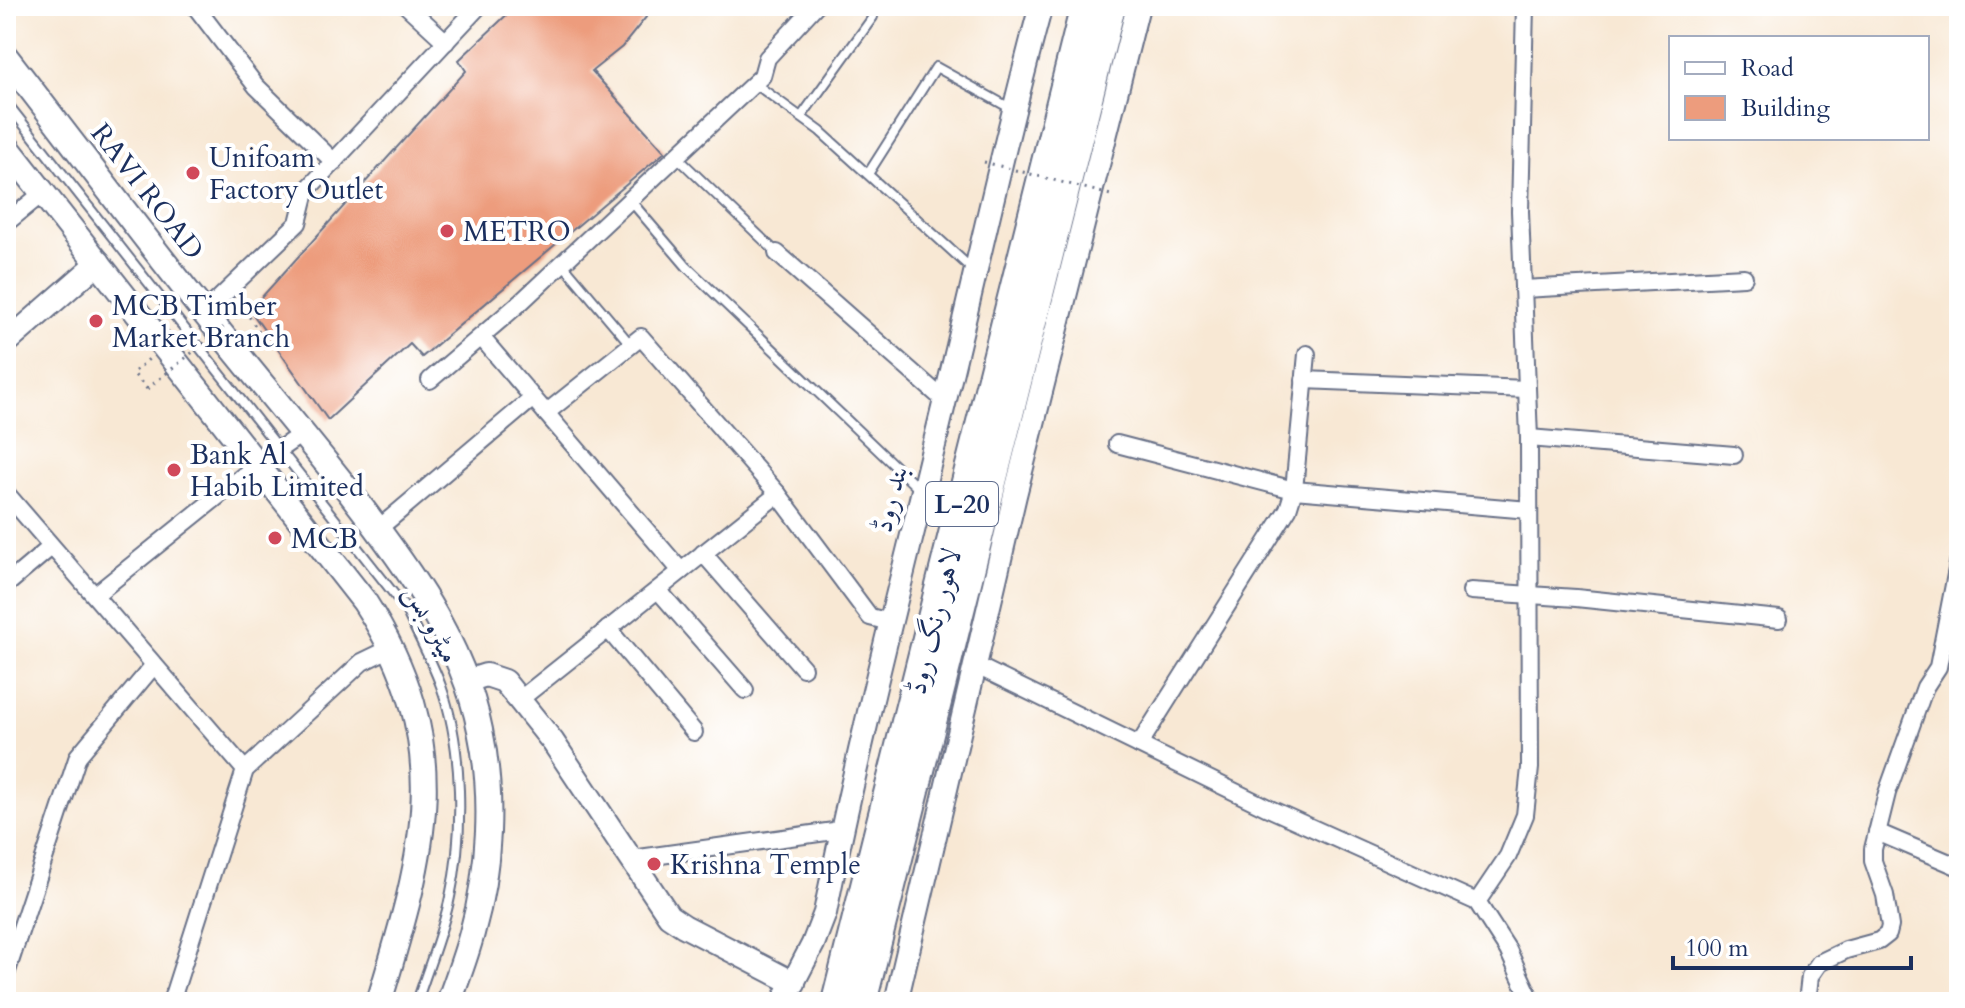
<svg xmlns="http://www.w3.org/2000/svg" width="1965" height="1008" font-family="Cardo,Amiri,serif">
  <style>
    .building { fill: #ed9c7d }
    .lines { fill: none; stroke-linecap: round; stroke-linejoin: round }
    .lane-casing { stroke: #687087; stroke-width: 12 }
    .street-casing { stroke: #687087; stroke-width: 20 }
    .secondary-casing { stroke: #687087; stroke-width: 26 }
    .primary-casing { stroke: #687087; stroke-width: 28 }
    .highway-casing { stroke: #687087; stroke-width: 32 }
    .path { stroke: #687087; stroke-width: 3; stroke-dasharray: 2 6; stroke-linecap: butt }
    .lane { stroke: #fff; stroke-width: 8 }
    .street { stroke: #fff; stroke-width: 16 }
    .secondary { stroke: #fff; stroke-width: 22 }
    .primary { stroke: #fff; stroke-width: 24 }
    .highway { stroke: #fff; stroke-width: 28 }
    .path-bridge { stroke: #687087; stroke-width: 3; stroke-dasharray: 2 6; stroke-linecap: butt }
    .poi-dot { fill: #d1495b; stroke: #fff; stroke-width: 3 }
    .labels { text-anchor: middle; stroke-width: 8; stroke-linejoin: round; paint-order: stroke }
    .shield { fill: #fff; stroke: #5f6d8e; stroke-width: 2 }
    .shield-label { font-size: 26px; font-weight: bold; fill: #1b2f5e }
    .poi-label { font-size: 28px; fill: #1b2f5e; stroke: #fff; text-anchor: start }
    .street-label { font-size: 28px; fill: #1b2f5e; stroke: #fff }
  </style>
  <rect width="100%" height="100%" fill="#fff"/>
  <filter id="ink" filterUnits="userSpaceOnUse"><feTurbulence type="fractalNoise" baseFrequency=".0125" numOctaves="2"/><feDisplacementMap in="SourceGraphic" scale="16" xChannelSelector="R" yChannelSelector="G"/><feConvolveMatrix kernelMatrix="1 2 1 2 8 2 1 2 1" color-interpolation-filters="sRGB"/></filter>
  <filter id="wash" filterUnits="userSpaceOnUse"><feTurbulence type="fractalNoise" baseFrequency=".006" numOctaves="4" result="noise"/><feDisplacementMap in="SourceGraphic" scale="32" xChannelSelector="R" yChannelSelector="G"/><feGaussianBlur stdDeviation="1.8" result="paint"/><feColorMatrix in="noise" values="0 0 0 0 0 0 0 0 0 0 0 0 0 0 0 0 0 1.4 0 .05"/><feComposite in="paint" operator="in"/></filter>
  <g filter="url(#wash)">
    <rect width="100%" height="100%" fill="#f8e8d4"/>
    <g id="blocks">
      <path class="building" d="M516,6H655L622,47L592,71L665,152L422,357L410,344L328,420L250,310L466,71L459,60Z"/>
    </g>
  </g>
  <g filter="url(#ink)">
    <use href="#blocks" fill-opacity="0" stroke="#687087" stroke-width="2"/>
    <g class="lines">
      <g class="lane-casing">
        <g id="lane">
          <path d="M754,83L820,131L973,270"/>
          <path d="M6,102L405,608C417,634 431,659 441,686C463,747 464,834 450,897C443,932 428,967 417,1002"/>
          <path d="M801,117L873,17"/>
          <path d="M676,156L777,253"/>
          <path d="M868,174L936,67L1010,108"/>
          <path d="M630,200L687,267L921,491"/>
          <path d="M562,263L631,345"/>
        </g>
      </g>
      <g class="street-casing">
        <g id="street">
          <path d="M195,6L256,86L334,162"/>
          <path d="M407,6L446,42"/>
          <path d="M6,223L44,192"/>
          <path d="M777,253L945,401"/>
          <path d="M1523,289L1744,277"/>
          <path d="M204,313L298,223L306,191L479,6"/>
          <path d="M481,337L681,571"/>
          <path d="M430,380L521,302L762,76L767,58L815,6"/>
          <path d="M1304,380L1527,389"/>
          <path d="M546,413L641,337L778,494L870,617L890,622"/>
          <path d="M1529,438L1734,455"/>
          <path d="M1117,444L1294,490L1529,510"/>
          <path d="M6,493L245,770"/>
          <path d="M378,529L533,398"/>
          <path d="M703,553L803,668"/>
          <path d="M6,585L51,547"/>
          <path d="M658,590L745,690"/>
          <path d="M1471,591L1576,598L1779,619"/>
          <path d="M95,595L258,464L303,433"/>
          <path d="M608,629L694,732"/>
          <path d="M975,665L1268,808L1477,902L1508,950L1532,1002"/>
          <path d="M519,700L778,494"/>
          <path d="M1139,745L1288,509L1294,490L1307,354"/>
          <path d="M1877,832L1959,867"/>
          <path d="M632,859L841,830"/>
          <path d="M1477,902L1508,856L1525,815L1530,768L1529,438L1520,211L1525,6"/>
          <path d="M6,974L78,756L154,665"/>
          <path d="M171,1002L245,770L362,662L391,648"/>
          <path d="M1807,1002L1810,976L1819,963L1846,950L1879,941L1888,934L1890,926L1885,895L1873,861V849L1887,793L1925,687L1938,667L1959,559"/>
        </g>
      </g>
      <g class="secondary-casing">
        <g id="secondary">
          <path d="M6,343L99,262"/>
          <path d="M467,681L486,675L504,681L553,742L669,916L684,926L794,983"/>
          <path d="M783,1002L813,944L825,913C859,741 904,571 945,400C977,269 1005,137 1041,6"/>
          <path d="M896,1002L1015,495L1138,6"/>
        </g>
      </g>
      <g class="primary-casing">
        <g id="primary">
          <path d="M6,57C73,143 138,230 206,315C254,375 303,433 351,494C406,565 462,640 480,730C494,795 490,869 472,933C466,956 457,979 449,1002"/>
          <path d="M6,146L364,601C457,745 425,850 379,1002"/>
        </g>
      </g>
      <g class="highway-casing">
        <g id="highway">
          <path d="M836,1002L1085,6"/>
          <path d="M862,1002L1111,6"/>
        </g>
      </g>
      <g class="path">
        <path d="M245,310L259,332L251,337"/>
        <path d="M147,389L133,373L150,358"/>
      </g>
      <use href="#lane" class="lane"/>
      <use href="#street" class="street"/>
      <use href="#secondary" class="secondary"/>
      <use href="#primary" class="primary"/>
      <use href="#highway" class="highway"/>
      <g class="path-bridge">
        <path d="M984,162L1111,195"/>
        <path d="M147,389L245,310"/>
      </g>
    </g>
  </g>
  <g class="poi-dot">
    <circle cx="193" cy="173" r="8"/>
    <circle cx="447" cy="231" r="8"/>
    <circle cx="96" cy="321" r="8"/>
    <circle cx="174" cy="470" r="8"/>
    <circle cx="275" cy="538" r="8"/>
    <circle cx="654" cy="864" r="8"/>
  </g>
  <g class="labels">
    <rect class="shield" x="926" y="482" width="72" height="44" rx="6"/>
    <g class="shield-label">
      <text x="962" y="513">L-20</text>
    </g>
    <g class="poi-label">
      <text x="209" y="167">Unifoam<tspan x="209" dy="32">Factory Outlet</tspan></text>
      <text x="463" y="241">METRO</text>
      <text x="112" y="315">MCB Timber<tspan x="112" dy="32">Market Branch</tspan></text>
      <text x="190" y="464">Bank Al<tspan x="190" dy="32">Habib Limited</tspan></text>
      <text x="291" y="548">MCB</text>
      <text x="670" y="874">Krishna Temple</text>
    </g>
    <g class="street-label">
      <text transform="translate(148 191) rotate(52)" y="10">RAVI ROAD</text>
      <text transform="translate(889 499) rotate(-76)" y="10">بند روڈ</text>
      <text transform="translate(933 621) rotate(-76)" y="10">لاہور رنگ روڈ</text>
      <text transform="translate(433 623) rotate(62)" y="10">میٹرو بس</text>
    </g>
  </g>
  <rect width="1965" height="1008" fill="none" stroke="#fff" stroke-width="32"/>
  <rect x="1669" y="36" width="260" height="104" fill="#ffffff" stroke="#a4acbf" stroke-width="2"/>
  <rect x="1685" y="62" width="40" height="12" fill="#ffffff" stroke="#a4acbf" stroke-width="2"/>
  <text x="1741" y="76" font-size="24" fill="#1b2f5e">Road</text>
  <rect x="1685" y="96" width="40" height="24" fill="#ed9c7d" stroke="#a4acbf" stroke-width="2"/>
  <text x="1741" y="116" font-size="24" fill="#1b2f5e">Building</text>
  <path d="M1673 956v12h238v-12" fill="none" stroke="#1b2f5e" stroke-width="4"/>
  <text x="1685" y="956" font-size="24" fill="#1b2f5e" stroke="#ffffff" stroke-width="6" paint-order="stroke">100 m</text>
</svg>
